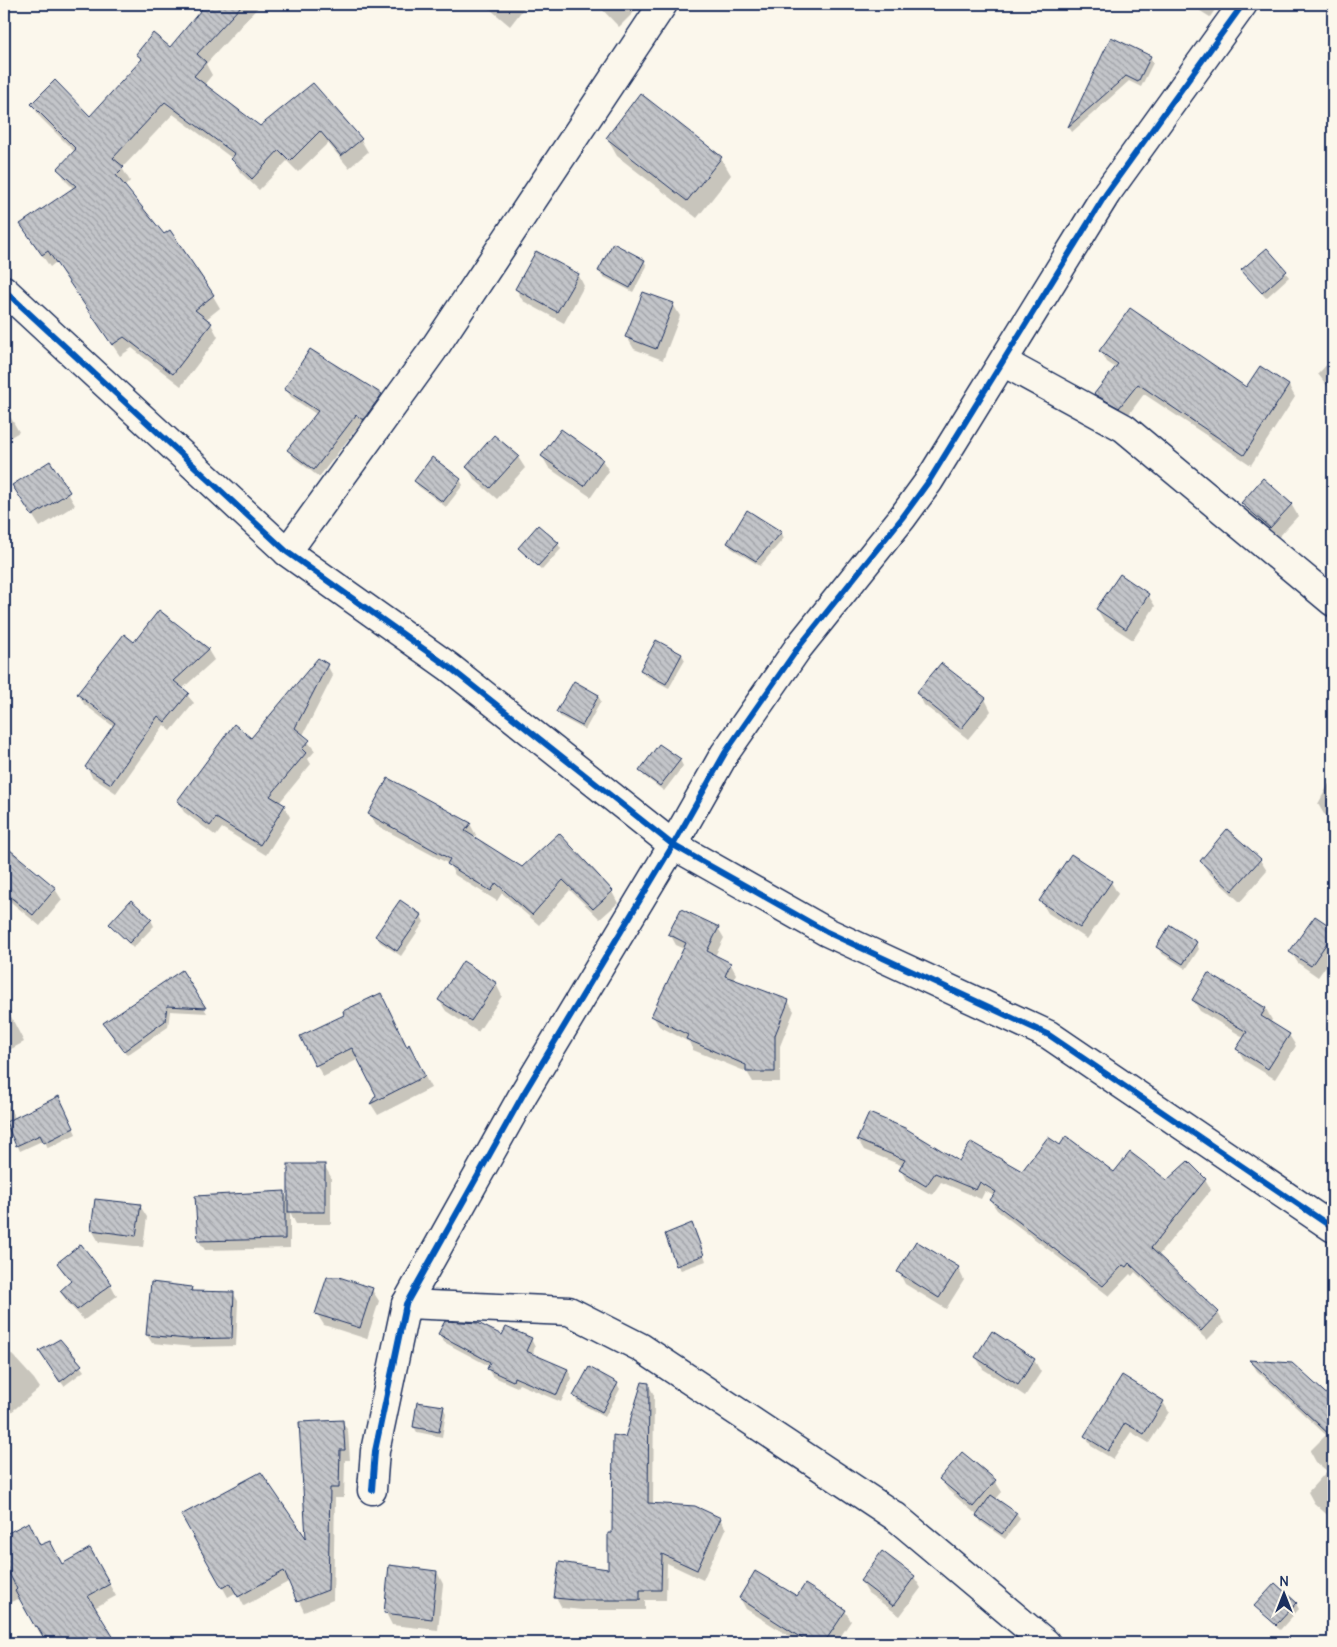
<svg xmlns="http://www.w3.org/2000/svg" width="1337" height="1647" font-family="Delius,sans-serif">
  <style>
    .shadow { fill: #0003 }
    .building { fill: url(#building-back-hatch); stroke: #1b2f5e }
    .lines { fill: none; stroke-linecap: round; stroke-linejoin: round }
    .street-casing { stroke: #1b2f5e; stroke-width: 31 }
    .street { stroke: #fbf7ec; stroke-width: 28 }
    .cycleway-casing { stroke: #fbf7ec; stroke-width: 9 }
    .cycleway { stroke: #0057b8; stroke-width: 6 }
  </style>
  <defs>
    <pattern id="building-back-hatch" width="6" height="6" patternUnits="userSpaceOnUse" patternTransform="scale(1.25)"><rect width="6" height="6" fill="#c3c5c9"/><path d="M-1 5l2 2M0 0l6 6M5-1l2 2" fill="none" stroke="#9ea0a6"/></pattern>
  </defs>
  <rect width="100%" height="100%" fill="#fbf7ec"/>
  <filter id="ink" filterUnits="userSpaceOnUse"><feTurbulence type="fractalNoise" baseFrequency=".02" numOctaves="2"/><feDisplacementMap in="SourceGraphic" scale="10" xChannelSelector="R" yChannelSelector="G"/><feConvolveMatrix kernelMatrix="1 2 1 2 8 2 1 2 1" color-interpolation-filters="sRGB"/></filter>
  <g filter="url(#ink)">
    <g class="shadow">
      <path d="M4,4H10L4,11Z"/>
      <path d="M197,4H261L206,64L212,75L204,85L260,127L313,85L361,140L368,152L349,168L328,143L298,172L287,161L259,190L240,172L233,159L173,114L122,168L130,181L124,187L213,296L220,308L205,320L211,324L218,337L181,386L132,348L120,356L56,262L50,267L22,225L74,189L66,181L59,169L75,152L40,117L32,104L90,118L142,61L137,54L170,49L202,10Z"/>
      <path d="M484,4H527L510,26Z"/>
      <path d="M597,4H642L619,27Z"/>
      <path d="M1189,4H1219L1210,17Z"/>
      <path d="M1112,38L1150,57L1153,63L1141,87L1129,81L1072,132L1069,127Z"/>
      <path d="M607,138L721,158L731,175L697,218L617,156Z"/>
      <path d="M1267,249L1289,277L1266,298L1246,275Z"/>
      <path d="M644,261L647,266L633,292L602,276L599,271Z"/>
      <path d="M578,274L584,286L564,323L523,301L516,289Z"/>
      <path d="M673,304L680,316L663,360L634,349L627,337Z"/>
      <path d="M1101,351L1247,389L1260,368L1289,386L1295,397L1251,465L1144,394L1126,418L1102,405L1096,394L1116,368L1107,362Z"/>
      <path d="M1333,358V393L1318,374Z"/>
      <path d="M286,389L381,395L386,403L368,427L361,423L319,477L294,458L289,450L316,414L291,397Z"/>
      <path d="M4,406L19,432L4,441Z"/>
      <path d="M542,456L602,460L609,471L591,497L549,468Z"/>
      <path d="M518,457L525,468L497,499L474,479L467,467Z"/>
      <path d="M52,467L75,505L40,527L21,497Z"/>
      <path d="M460,480L463,485L446,507L418,486L415,481Z"/>
      <path d="M1242,503L1291,504L1298,516L1277,539L1249,515Z"/>
      <path d="M781,532L784,538L760,566L731,548L728,543Z"/>
      <path d="M558,544L561,549L542,570L519,549Z"/>
      <path d="M1120,575L1148,595L1155,606L1133,640L1104,621L1097,609Z"/>
      <path d="M159,611L208,650L214,660L182,689L194,703L171,731L164,725L116,793L92,777L87,767L114,727L84,704L79,694L134,643Z"/>
      <path d="M656,642L682,655L685,660L669,688L644,675L641,670Z"/>
      <path d="M327,665L333,676L303,735L315,751L308,759L311,764L279,803L284,806L290,817L266,855L222,828L216,836L184,812L178,802L251,740Z"/>
      <path d="M918,693L985,699L991,711L968,739L924,705Z"/>
      <path d="M598,696L601,701L585,730L561,717L557,712Z"/>
      <path d="M680,760L683,766L664,791L644,776L641,771Z"/>
      <path d="M1333,776V819L1324,814L1318,804Z"/>
      <path d="M369,814L470,824L476,835L474,838L522,868L559,835L612,892L618,903L600,919L570,890L539,925L502,893L497,901L455,875L449,864L376,825Z"/>
      <path d="M1260,860L1267,871L1240,902L1208,872L1201,861Z"/>
      <path d="M1111,882L1118,894L1087,939L1048,913L1041,901Z"/>
      <path d="M55,889L62,900L40,926L11,902L4,891Z"/>
      <path d="M400,902L421,916L424,922L401,956L380,942L377,936Z"/>
      <path d="M1315,918L1333,929V956L1318,977L1298,963L1291,952Z"/>
      <path d="M151,920L154,926L133,948L110,924Z"/>
      <path d="M718,928L724,938L715,956L730,963L736,974L733,980L788,1001L794,1011L780,1046V1082H753L747,1072L693,1050L689,1042L659,1026L653,1016L685,949L676,945L670,934Z"/>
      <path d="M1196,943L1199,949L1186,969L1161,953L1158,947Z"/>
      <path d="M181,972L207,1013L170,1011L168,1027L127,1055L107,1028Z"/>
      <path d="M1208,975L1266,1009L1272,1020L1270,1023L1289,1035L1296,1046L1275,1079L1245,1061L1238,1050L1245,1038L1200,1011L1193,1000Z"/>
      <path d="M496,984L502,996L478,1032L446,1011L439,1000Z"/>
      <path d="M4,1003L24,1042L4,1053Z"/>
      <path d="M302,1037L408,1049L415,1058L431,1088L378,1115L371,1104L377,1095L359,1059L323,1077Z"/>
      <path d="M4,1095L15,1119L61,1102L76,1134L48,1148L44,1140L20,1151L13,1136L4,1141Z"/>
      <path d="M858,1140L959,1163L1023,1173L1060,1147L1114,1174L1167,1182L1188,1162L1205,1180L1211,1190L1158,1256L1218,1313L1224,1323L1207,1340L1135,1272L1132,1276L1130,1274L1109,1296L997,1210L991,1201L994,1196L985,1191L981,1199L941,1182L932,1195L906,1180L901,1170L903,1166L864,1150Z"/>
      <path d="M324,1165L331,1177V1224H296L290,1212V1248L205,1250L199,1241L284,1192L290,1202Z"/>
      <path d="M140,1206L147,1217L143,1247L99,1242L92,1230Z"/>
      <path d="M695,1230L706,1261L681,1270L677,1265Z"/>
      <path d="M59,1263L111,1285L117,1296L84,1320L68,1303L61,1292L72,1282Z"/>
      <path d="M958,1268L964,1280L946,1309L905,1284L899,1272Z"/>
      <path d="M152,1284L191,1288L194,1292L233,1293L238,1301L236,1346L193,1347L152,1343L147,1335Z"/>
      <path d="M372,1290L379,1301L367,1339L324,1325L317,1314Z"/>
      <path d="M993,1333L1034,1360L1041,1372L1025,1396L983,1369L976,1357Z"/>
      <path d="M439,1334L531,1339L535,1347L532,1355L568,1370L572,1378L561,1402L519,1384L517,1387L492,1376L488,1369L489,1366L444,1342Z"/>
      <path d="M60,1340L84,1371L64,1386L43,1357Z"/>
      <path d="M4,1346L34,1379L40,1388L4,1418Z"/>
      <path d="M1251,1361L1292,1364L1333,1402V1520L1314,1503L1308,1492L1327,1471L1316,1462L1310,1451L1326,1435L1257,1371Z"/>
      <path d="M617,1384L620,1389L605,1417L578,1402L574,1396Z"/>
      <path d="M648,1384L654,1395L653,1505L720,1519L726,1529L703,1580L667,1563L666,1600H645V1610H582L562,1608L556,1597L609,1570L626,1438Z"/>
      <path d="M1163,1402L1169,1412L1149,1443L1131,1432L1113,1459L1091,1446L1086,1436Z"/>
      <path d="M443,1407L446,1413L442,1437L417,1432L414,1427Z"/>
      <path d="M342,1421L348,1431L350,1460H345L344,1498H335L333,1600L304,1612L290,1581L244,1606L237,1592L228,1597L182,1515L307,1542Z"/>
      <path d="M941,1479L995,1481L1002,1492L996,1499L1016,1514L1020,1519L1005,1539L981,1522L978,1516L948,1490Z"/>
      <path d="M28,1524L41,1547L62,1565L89,1550L116,1596L94,1608L116,1643H48L44,1637L43,1638L20,1598L4,1605V1536Z"/>
      <path d="M437,1572L443,1584L438,1630L392,1625L386,1613Z"/>
      <path d="M914,1577L921,1588L900,1616L868,1593L861,1581Z"/>
      <path d="M740,1598H798L845,1611L851,1621L836,1643H800L746,1609Z"/>
      <path d="M1296,1604L1299,1609L1280,1630L1256,1606Z"/>
    </g>
    <g class="building">
      <path d="M206,4H243L197,54L206,62L194,76L260,126L313,83L362,139L341,156L320,131L290,161L279,150L252,179L231,159L235,154L165,102L113,158L124,167L116,175L164,234L170,230L214,295L195,310L212,323L173,374L124,337L112,345L48,251L42,255L20,224L76,186L57,169L76,149L31,104L55,80L90,116L142,59L136,54L153,33L170,47Z"/>
      <path d="M1111,37L1151,56L1138,82L1126,76L1068,127Z"/>
      <path d="M640,93L722,157L687,201L606,138Z"/>
      <path d="M613,243L645,260L630,288L598,271Z"/>
      <path d="M1267,248L1287,271L1262,293L1241,270Z"/>
      <path d="M536,251L579,274L557,312L515,289Z"/>
      <path d="M643,292L674,303L656,349L625,337Z"/>
      <path d="M1130,308L1246,387L1260,366L1289,385L1244,455L1138,384L1119,408L1094,394L1118,364L1099,351Z"/>
      <path d="M310,349L382,394L363,420L356,415L314,470L287,450L318,411L284,389Z"/>
      <path d="M561,429L603,459L584,486L541,456Z"/>
      <path d="M494,435L519,456L490,488L466,467Z"/>
      <path d="M432,457L461,479L443,502L414,481Z"/>
      <path d="M50,461L70,492L32,516L12,485Z"/>
      <path d="M1263,478L1292,504L1270,528L1241,503Z"/>
      <path d="M747,510L782,532L756,561L727,543Z"/>
      <path d="M538,525L559,543L538,566L518,548Z"/>
      <path d="M1120,574L1149,594L1126,629L1096,609Z"/>
      <path d="M159,610L209,649L174,681L189,693L165,722L158,716L111,784L85,767L115,723L77,694L124,634L134,642Z"/>
      <path d="M656,640L682,654L666,684L640,670Z"/>
      <path d="M318,658L328,664L295,728L310,740L302,749L306,753L270,796L285,805L260,845L216,818L210,826L177,801L234,724L251,738Z"/>
      <path d="M941,663L986,698L961,729L916,693Z"/>
      <path d="M574,681L599,695L582,726L556,712Z"/>
      <path d="M659,744L681,759L660,786L639,771Z"/>
      <path d="M388,778L471,823L465,831L522,867L559,833L613,891L593,909L563,880L532,915L496,883L491,891L447,864L450,859L368,814Z"/>
      <path d="M1227,829L1261,859L1232,891L1200,861Z"/>
      <path d="M4,845L56,888L33,915L4,892Z"/>
      <path d="M1071,854L1112,881L1080,928L1039,901Z"/>
      <path d="M131,900L152,919L129,943L109,924Z"/>
      <path d="M400,900L422,915L397,951L375,936Z"/>
      <path d="M681,909L719,927L707,951L731,963L725,976L789,1000L775,1035V1072H746V1065L686,1039L688,1035L651,1016L686,943L668,934Z"/>
      <path d="M1315,916L1333,928V934L1311,966L1289,952Z"/>
      <path d="M1170,925L1197,942L1183,964L1156,947Z"/>
      <path d="M463,961L497,983L471,1021L438,1000Z"/>
      <path d="M182,970L206,1008L167,1006L165,1021L124,1051L103,1023Z"/>
      <path d="M1208,973L1266,1008L1261,1016L1290,1034L1268,1069L1236,1049L1247,1032L1192,1000Z"/>
      <path d="M381,993L407,1047L409,1044L425,1076L370,1104L376,1095L352,1048L315,1066L300,1036L344,1015L343,1011Z"/>
      <path d="M59,1096L74,1128L44,1143L40,1135L16,1146L6,1122Z"/>
      <path d="M869,1113L905,1128L959,1161L971,1142L1022,1171L1048,1137L1060,1145L1066,1136L1114,1172L1130,1152L1167,1180L1188,1161L1206,1179L1151,1248L1219,1312L1201,1331L1129,1263L1126,1267L1123,1265L1103,1286L990,1200L996,1192L980,1182L976,1190L935,1173L926,1186L899,1170L905,1160L857,1140Z"/>
      <rect x="288" y="1164" width="37" height="48"/>
      <path d="M285,1191V1239L198,1241L195,1196Z"/>
      <path d="M95,1199L141,1204L136,1236L91,1230Z"/>
      <path d="M692,1223L704,1255L676,1266L665,1234Z"/>
      <path d="M916,1241L959,1267L939,1298L897,1272Z"/>
      <path d="M81,1244L112,1284L77,1310L60,1291L71,1281L57,1263Z"/>
      <path d="M327,1277H339L373,1288L360,1328L315,1314Z"/>
      <path d="M151,1282L192,1287L191,1291L234,1292L232,1338L187,1339L146,1335Z"/>
      <path d="M445,1321L478,1323L502,1335L506,1327L532,1338L526,1351L568,1369L557,1395L514,1377L513,1381L487,1369L490,1362L438,1334Z"/>
      <path d="M992,1331L1035,1359L1018,1385L975,1357Z"/>
      <path d="M60,1339L82,1365L60,1382L39,1351Z"/>
      <path d="M1249,1360L1292,1363L1333,1400V1438Z"/>
      <path d="M589,1367L618,1383L602,1412L573,1396Z"/>
      <path d="M1122,1375L1164,1401L1144,1434L1125,1423L1108,1451L1084,1436Z"/>
      <path d="M642,1382L649,1383L648,1503L695,1506L721,1518L697,1570L662,1554L661,1590H640V1600H576L554,1598L559,1562L608,1569V1533H612L613,1435L625,1437Z"/>
      <path d="M417,1402L444,1406L439,1432L413,1427Z"/>
      <path d="M343,1420L345,1450H340L339,1488H330L328,1590L297,1602L284,1571L238,1597L230,1583L222,1588L181,1515L261,1472L306,1538L299,1422Z"/>
      <path d="M962,1452L996,1480L973,1507L939,1479Z"/>
      <path d="M991,1495L1017,1513L1002,1534L976,1516Z"/>
      <path d="M29,1522L40,1545L50,1541L62,1564L90,1548L110,1584L88,1596L117,1643H47L37,1626L35,1627L15,1591L17,1589L4,1563V1535Z"/>
      <path d="M882,1551L915,1576L893,1606L860,1581Z"/>
      <path d="M389,1565L437,1571L432,1619L384,1613Z"/>
      <path d="M755,1571L797,1596L805,1584L846,1610L824,1643H809L739,1598Z"/>
      <path d="M1275,1583L1297,1603L1276,1625L1254,1606Z"/>
    </g>
    <g class="lines">
      <g class="street-casing">
        <g id="street">
          <path d="M4,290L287,552L449,667L673,845L827,932L1049,1035L1333,1228"/>
          <path d="M1003,362L1124,428L1333,602"/>
          <path d="M287,552L433,350L663,4"/>
          <path d="M406,1304L569,1311L640,1347L896,1517L1046,1643"/>
          <path d="M372,1490L375,1451L406,1304L524,1093L673,845L725,753L798,648L902,518L929,481L1106,194L1243,4"/>
        </g>
      </g>
      <use href="#street" class="street"/>
      <g class="cycleway-casing">
        <g id="cycleway">
          <path d="M4,290L287,552L449,667L673,845L827,932L1049,1035L1333,1228"/>
          <path d="M372,1490L375,1451L406,1304L524,1093L673,845L725,753L798,648L902,518L929,481L1106,194L1243,4"/>
        </g>
      </g>
      <use href="#cycleway" class="cycleway"/>
    </g>
  </g>
  <rect width="1337" height="1647" fill="none" stroke="#fbf7ec" stroke-width="20"/>
  <rect x="10" y="10" width="1317" height="1627" fill="none" stroke="#1b2f5e" stroke-width="2" filter="url(#ink)"/>
  <g transform="translate(1284 1594)" stroke="#fbf7ec" stroke-width="4" paint-order="stroke">
  <path d="M0-4L9 19L0 12L-9 19Z" fill="#1b2f5e"/>
  <text y="-8" font-size="14" font-weight="bold" text-anchor="middle" fill="#1b2f5e">N</text>
  </g>
</svg>
